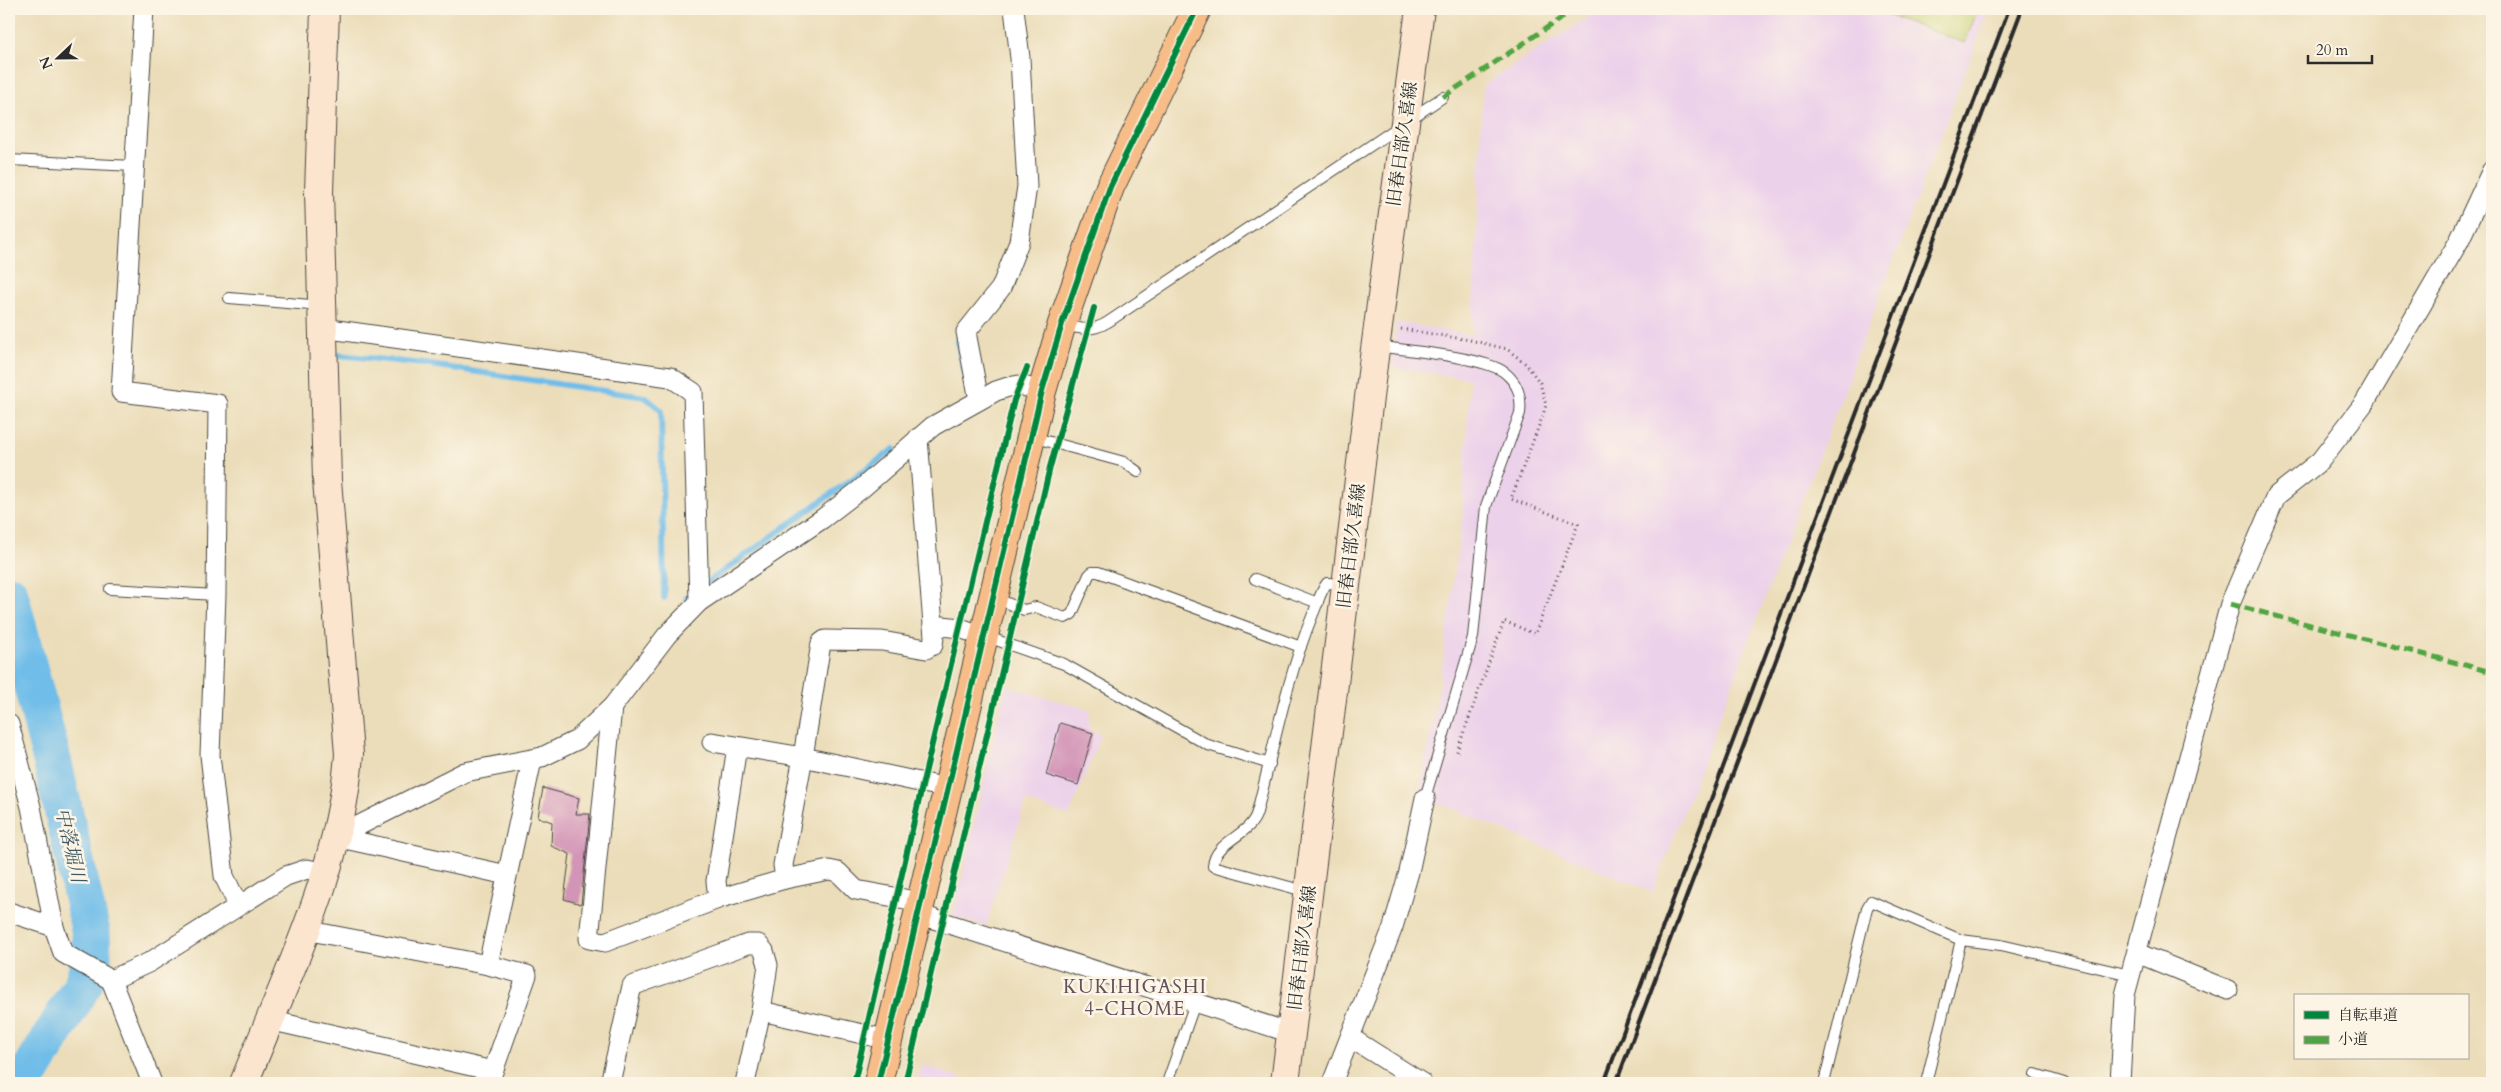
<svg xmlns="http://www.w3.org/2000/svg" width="2501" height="1092" font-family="Cardo,'Noto Serif JP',serif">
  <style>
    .built { fill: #ecd1ea }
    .green { fill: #c4d173; stroke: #787e4f }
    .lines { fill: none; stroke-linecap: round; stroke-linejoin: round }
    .stream { stroke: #6fbde9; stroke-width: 6 }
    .river { stroke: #6fbde9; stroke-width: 39 }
    .building { fill: #d395b7 }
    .lane-casing { stroke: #484640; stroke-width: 12 }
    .street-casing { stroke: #484640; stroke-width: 21 }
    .secondary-casing { stroke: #484640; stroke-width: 30 }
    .primary-casing { stroke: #484640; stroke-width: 30 }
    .path { stroke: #484640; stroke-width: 3; stroke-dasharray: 1 4; stroke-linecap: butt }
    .lane { stroke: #fff; stroke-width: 10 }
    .street { stroke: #fff; stroke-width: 19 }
    .secondary { stroke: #fce5cf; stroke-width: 28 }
    .primary { stroke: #f7bd88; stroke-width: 28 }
    .rail { stroke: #2b2b2b; stroke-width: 4 }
    .quiet { stroke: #51a443; stroke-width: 5; stroke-dasharray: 10 5; stroke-linecap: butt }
    .cycleway-casing { stroke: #fcf5e5; stroke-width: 9 }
    .cycleway { stroke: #00873e; stroke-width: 6 }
    .labels { text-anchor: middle; stroke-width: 5; stroke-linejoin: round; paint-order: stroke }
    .street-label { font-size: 18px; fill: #2b2b2b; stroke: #fcf5e5 }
    .water-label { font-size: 19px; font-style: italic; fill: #3f5764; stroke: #fcf5e5 }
    .neighbourhood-label { font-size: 19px; letter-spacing: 1px; fill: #66505c; stroke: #fcf5e5 }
  </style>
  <rect width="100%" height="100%" fill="#fcf5e5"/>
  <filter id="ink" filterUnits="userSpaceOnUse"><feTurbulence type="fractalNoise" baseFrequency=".02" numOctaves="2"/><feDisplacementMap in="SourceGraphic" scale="10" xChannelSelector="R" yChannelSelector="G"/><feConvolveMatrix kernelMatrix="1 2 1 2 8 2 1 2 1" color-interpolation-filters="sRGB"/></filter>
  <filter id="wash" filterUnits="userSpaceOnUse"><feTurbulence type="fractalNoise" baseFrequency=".0096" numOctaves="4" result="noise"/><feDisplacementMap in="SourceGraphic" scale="20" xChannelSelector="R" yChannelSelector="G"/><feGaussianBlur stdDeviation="1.12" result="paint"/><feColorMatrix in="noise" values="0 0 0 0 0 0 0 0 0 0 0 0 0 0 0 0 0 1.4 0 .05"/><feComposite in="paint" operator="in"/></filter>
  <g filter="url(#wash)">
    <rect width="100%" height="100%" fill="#ebddb9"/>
    <g class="built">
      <path d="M1601,9H1989L1653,892L1419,795L1439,689L1462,518L1470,379L1392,367L1396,322L1472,335L1483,85Z"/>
      <path d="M1006,686L1090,710L1088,728L1101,735L1069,816L1026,801L986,926L953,917Z"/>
      <path d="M921,1064L973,1083H917Z"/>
    </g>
    <path class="green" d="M1871,9H1978L1965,43Z"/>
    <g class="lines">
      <g class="stream">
        <path d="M962,333L957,340L965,373"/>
        <path d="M330,354L424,364L645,397L661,410L664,598"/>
        <path d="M686,598L894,449"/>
      </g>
      <path class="river" d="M9,594L53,764L91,933L92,957L83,984L24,1083"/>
    </g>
    <g id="blocks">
      <g class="building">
        <path d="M1060,723L1093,733L1078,785L1046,775Z"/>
        <path d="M543,788L579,798L576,814H590L581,904L564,899L570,854L551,846L552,822L538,817Z"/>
      </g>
    </g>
  </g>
  <g filter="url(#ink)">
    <use href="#blocks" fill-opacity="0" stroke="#484640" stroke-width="1"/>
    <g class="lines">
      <g class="lane-casing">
        <g id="lane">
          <path d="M9,160L134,166"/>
          <path d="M229,298L322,306"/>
          <path d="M1063,325C1080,329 1092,332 1108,322L1443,97"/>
          <path d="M1376,346C1403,350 1484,357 1504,372C1518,383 1522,396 1520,413L1486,506L1473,637L1425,798"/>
          <path d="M1032,437L1124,462L1138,472"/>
          <path d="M1255,579L1318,603"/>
          <path d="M110,589L216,595"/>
          <path d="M993,597L1024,610L1036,607L1065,618L1072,614L1089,575L1092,572H1098L1301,647"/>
          <path d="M985,636L1064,664L1208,745L1270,764"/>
          <path d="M1308,892L1213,866C1215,840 1251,836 1257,812C1274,746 1287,677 1313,614C1318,603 1320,592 1327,583L1346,584"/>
          <path d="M2035,1074L2064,1083"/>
          <path d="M1167,1083L1195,1003"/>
          <path d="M1824,1083L1867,908L1871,901L1961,940L2001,945L2130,975"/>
          <path d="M1926,1083L1961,940"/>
        </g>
      </g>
      <g class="street-casing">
        <g id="street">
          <path d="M144,9L121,392L218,404L216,595L210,755L224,876L238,905"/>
          <path d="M323,328L670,377L693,392L699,602"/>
          <path d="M979,400L966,332L1001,288L1019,242L1027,186L1020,58L1014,9"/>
          <path d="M933,625L960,628L983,636"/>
          <path d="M612,707L589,939L605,942L718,899L785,879L829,870L838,872L856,890L921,902"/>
          <path d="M9,724L31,807L54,927L63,953L111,980L150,962L286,876L307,869L325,873"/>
          <path d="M712,742L803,757L947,788"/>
          <path d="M336,837L465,772L542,757L577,740L612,707L667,635L699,602L822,519L861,489L933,426L996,391L1008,387L1019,385L1042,391"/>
          <path d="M336,837L507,875"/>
          <path d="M785,879L783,865L803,757L821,643L825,640L882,641L926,649L933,645L934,637L918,438"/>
          <path d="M718,899L716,881L737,747"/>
          <path d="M9,912L54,927"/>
          <path d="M918,914L1291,1033"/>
          <path d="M305,930L488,965L527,975L489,1083"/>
          <path d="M2137,953L2228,990"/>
          <path d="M488,965L532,760"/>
          <path d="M111,980L152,1083"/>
          <path d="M761,1011L889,1040"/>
          <path d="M269,1020L493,1071"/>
          <path d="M1351,1038L1422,1083"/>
          <path d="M610,1083L632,986L748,944H758L764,951L768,965L761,1011L745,1083"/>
          <path d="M1332,1083L1393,927L1409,872L1425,798"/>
          <path d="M2120,1083L2125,995L2230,604L2276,496L2320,461L2365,402L2459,241L2492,170"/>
        </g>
      </g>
      <g class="secondary-casing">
        <g id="secondary">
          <path d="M244,1083C286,977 341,869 349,754L327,480L319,192L325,9"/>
          <path d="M1285,1083L1373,365L1420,9"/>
        </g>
      </g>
      <g class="primary-casing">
        <path id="primary" d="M878,1083L1042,391L1062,324L1110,187L1197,9"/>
      </g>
      <path class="path" d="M1401,329L1470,340L1507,349L1527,365L1540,383L1546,405L1543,415L1511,499L1578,524L1535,634L1504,621L1456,754"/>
      <use href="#lane" class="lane"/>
      <use href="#street" class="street"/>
      <use href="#secondary" class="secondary"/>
      <use href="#primary" class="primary"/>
      <g class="rail">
        <path d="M1604,1083L2009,9"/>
        <path d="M1616,1083L2022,9"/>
      </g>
      <g class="quiet">
        <path d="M1443,97L1575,9"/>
        <path d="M2230,604L2492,672"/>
      </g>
      <g class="cycleway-casing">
        <g id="cycleway">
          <path d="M854,1083L923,782L1014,400L1027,368"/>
          <path d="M878,1083L1042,391L1062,324L1110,187L1197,9"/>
          <path d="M905,1083L1050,467L1094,308"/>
        </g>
      </g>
      <use href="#cycleway" class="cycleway"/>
    </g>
  </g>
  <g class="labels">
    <g class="street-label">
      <text transform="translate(1402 144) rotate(-82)" y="6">旧春日部久喜線</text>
      <text transform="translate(1351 546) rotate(-83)" y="6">旧春日部久喜線</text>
      <text transform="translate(1302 948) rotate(-83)" y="6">旧春日部久喜線</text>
    </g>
    <g class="water-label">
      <text transform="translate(71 845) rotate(77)" y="7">中落堀川</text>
    </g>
    <g class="neighbourhood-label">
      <text x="1135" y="993">KUKIHIGASHI<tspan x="1135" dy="22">4-CHOME</tspan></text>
    </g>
  </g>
  <rect width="2501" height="1092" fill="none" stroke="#fcf5e5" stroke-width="30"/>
  <rect x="2294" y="994" width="175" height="65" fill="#fcf5e5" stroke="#a8a49b"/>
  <rect x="2304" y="1011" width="25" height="8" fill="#00873e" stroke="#a8a49b"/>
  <text x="2338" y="1020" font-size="15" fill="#2b2b2b">自転車道</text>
  <rect x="2304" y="1036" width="25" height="8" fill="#51a443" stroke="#a8a49b"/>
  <text x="2338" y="1044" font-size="15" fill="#2b2b2b">小道</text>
  <g transform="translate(58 58) rotate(248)" stroke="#fcf5e5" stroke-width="4" paint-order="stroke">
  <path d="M0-4L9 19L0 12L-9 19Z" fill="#2b2b2b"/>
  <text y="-8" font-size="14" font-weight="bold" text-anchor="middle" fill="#2b2b2b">N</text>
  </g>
  <path d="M2308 55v8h64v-8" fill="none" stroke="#2b2b2b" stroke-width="2.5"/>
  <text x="2316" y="55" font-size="15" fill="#2b2b2b" stroke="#fcf5e5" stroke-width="4" paint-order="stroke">20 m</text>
</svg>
